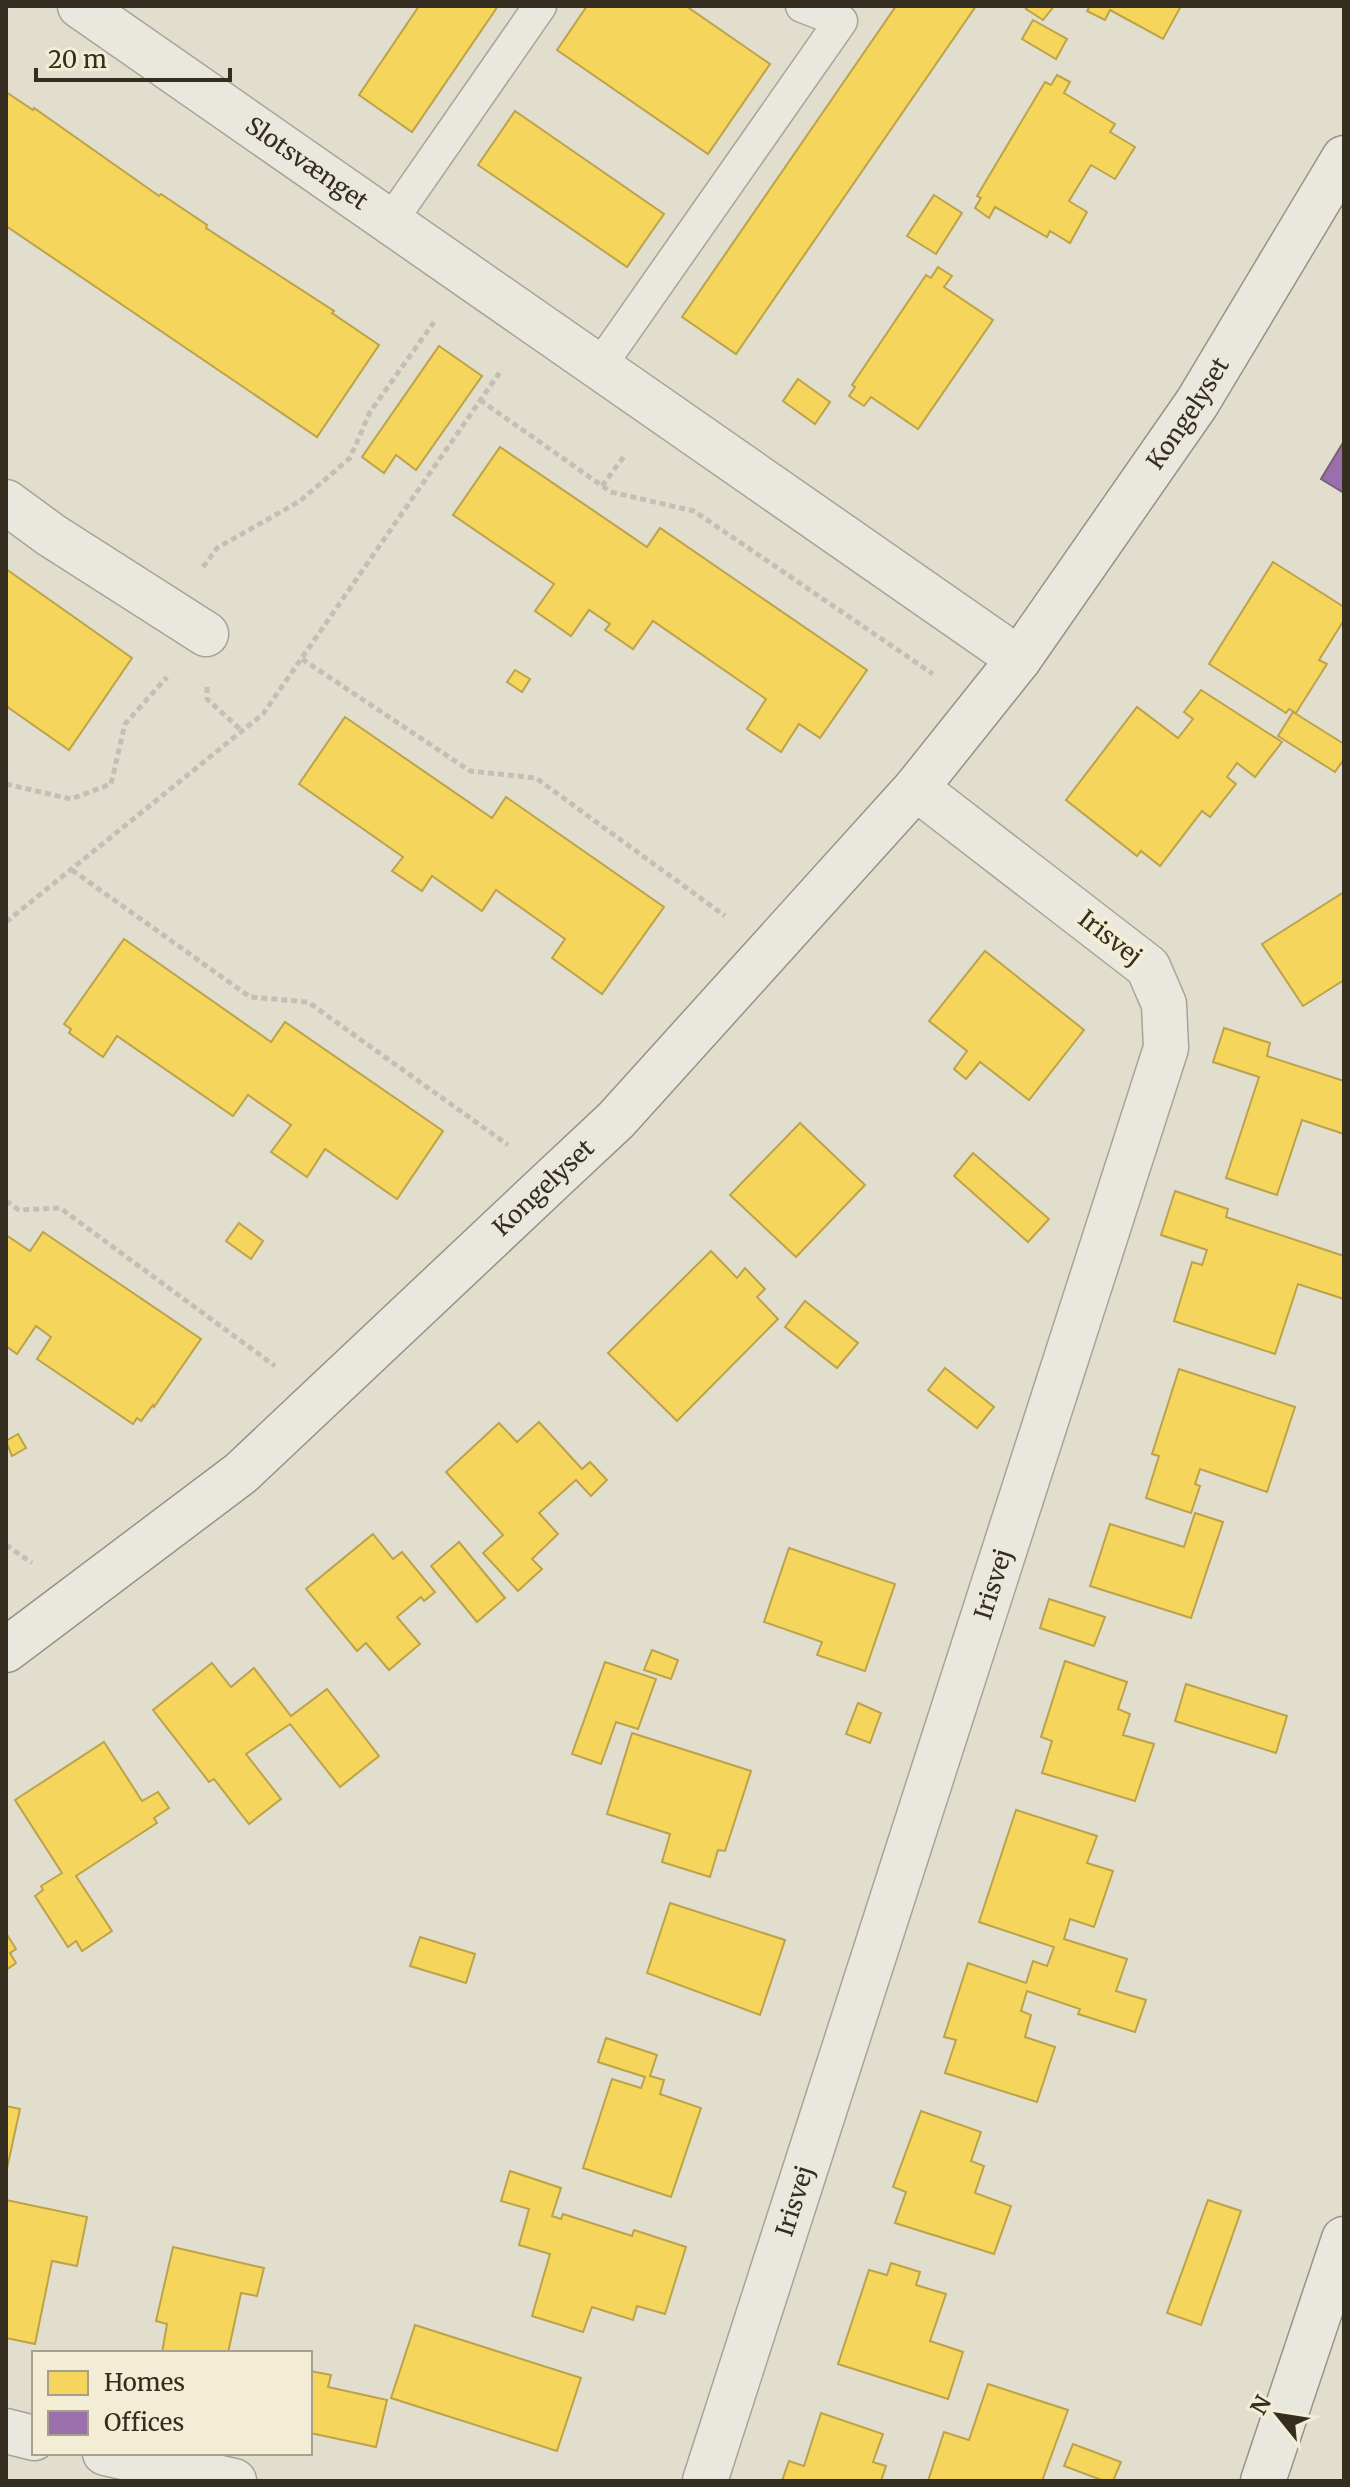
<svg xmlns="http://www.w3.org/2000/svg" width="1350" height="2487" font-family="Merriweather,serif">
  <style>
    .homes { fill: #f6d55c; stroke: #bca34a; stroke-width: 2 }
    .offices { fill: #9970ab; stroke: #7b5c81; stroke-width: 2 }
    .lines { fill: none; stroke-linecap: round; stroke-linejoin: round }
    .lane-casing { stroke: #a7a396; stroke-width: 35 }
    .street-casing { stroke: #a7a396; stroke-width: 47 }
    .secondary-casing { stroke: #979286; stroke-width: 47 }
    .path { stroke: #c3bfb5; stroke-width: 5; stroke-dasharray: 6 4; stroke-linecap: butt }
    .lane { stroke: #eae8de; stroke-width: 32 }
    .street { stroke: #eae8de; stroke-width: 44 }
    .secondary { stroke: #eae8de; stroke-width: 44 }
    .labels { text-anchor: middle; stroke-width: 8; stroke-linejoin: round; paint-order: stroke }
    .street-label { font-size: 24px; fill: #352d20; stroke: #f2edd4 }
  </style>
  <rect width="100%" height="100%" fill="#e2dece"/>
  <g class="homes">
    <path d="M419,6H498L412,132L359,95Z"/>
    <path d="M587,6H686L770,64L708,154L557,50Z"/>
    <path d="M896,6H976L736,354L682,317Z"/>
    <path d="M1028,6H1054L1043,20L1026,9Z"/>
    <path d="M1090,6H1181L1163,39L1110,10L1105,20L1087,11Z"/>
    <path d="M1033,20L1067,39L1056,59L1022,39Z"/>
    <path d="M1057,75L1070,82L1064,93L1115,124L1110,132L1135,147L1115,179L1091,165L1069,201L1087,212L1070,243L1050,231L1047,237L995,207L989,218L975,208L981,198L977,196L1045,82L1051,85Z"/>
    <path d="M6,92L33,110L34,108L159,196L161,194L207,225L206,228L334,311L332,313L379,345L317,437L6,226Z"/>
    <path d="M515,111L664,214L627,267L478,165Z"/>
    <path d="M934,195L962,213L936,254L907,236Z"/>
    <path d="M938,267L952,276L944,287L993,320L918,429L871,397L864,406L849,396L855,387L852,385L926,275L931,278Z"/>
    <path d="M439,346L482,376L416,470L396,455L384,473L362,457Z"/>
    <path d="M798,379L830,402L815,424L783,401Z"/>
    <path d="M500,447L647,547L660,528L867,670L820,738L799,724L781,752L747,729L766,699L653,621L633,649L605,630L610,624L589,610L571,636L535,611L554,584L453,515Z"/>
    <path d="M1273,562L1344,607V620L1319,660L1327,664L1296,713L1289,709L1286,713L1209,664Z"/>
    <path d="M6,569L132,658L69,750L6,706Z"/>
    <path d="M515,670L530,679L522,692L507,682Z"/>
    <path d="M1201,690L1282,742L1255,777L1237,763L1227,777L1236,784L1210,817L1202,811L1160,866L1141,851L1137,856L1066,800L1137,707L1178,738L1193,719L1184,712Z"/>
    <path d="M1293,712L1344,744V759L1335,772L1278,736Z"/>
    <path d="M345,717L492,818L506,797L664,907L602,994L552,958L565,939L496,890L482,911L432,876L422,891L392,871L403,857L299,784Z"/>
    <path d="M1344,892V980L1303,1006L1262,944Z"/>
    <path d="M124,939L271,1042L285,1022L443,1131L397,1199L325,1149L307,1177L271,1152L291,1125L248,1095L233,1116L117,1036L103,1057L69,1033L71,1029L64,1024Z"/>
    <path d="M985,951L1084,1030L1029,1100L980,1062L966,1079L954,1069L967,1051L929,1021Z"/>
    <path d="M1224,1028L1270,1043L1267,1056L1344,1081V1134L1302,1120L1277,1195L1226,1178L1259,1077L1213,1062Z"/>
    <path d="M800,1123L865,1185L796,1257L730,1195Z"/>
    <path d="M973,1153L1049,1219L1028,1242L954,1176Z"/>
    <path d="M1175,1191L1228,1209L1226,1217L1344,1256V1299L1298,1284L1275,1354L1174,1321L1192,1262L1202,1265L1207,1250L1161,1235Z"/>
    <path d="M239,1223L263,1241L251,1259L226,1241Z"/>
    <path d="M43,1232L201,1339L154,1407L153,1405L141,1421L137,1418L133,1424L37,1359L51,1337L36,1326L17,1354L6,1346V1235L30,1251Z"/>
    <path d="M711,1251L737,1278L745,1268L765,1289L757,1297L778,1319L677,1421L608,1353Z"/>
    <path d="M805,1301L858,1343L837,1368L785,1327Z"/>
    <path d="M945,1368L994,1407L977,1428L928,1390Z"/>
    <path d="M1179,1369L1295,1407L1267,1492L1200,1469L1195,1484L1200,1486L1191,1513L1146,1498L1159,1456L1152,1454Z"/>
    <path d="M539,1422L582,1469L590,1462L607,1480L591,1496L576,1480L539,1513L558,1534L532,1559L542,1569L518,1591L483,1553L503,1535L446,1472L499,1423L517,1442Z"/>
    <path d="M18,1434L26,1448L12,1456L6,1441Z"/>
    <path d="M1195,1513L1223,1522L1191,1618L1090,1586L1110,1524L1184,1547Z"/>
    <path d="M373,1534L393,1559L402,1552L435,1592L424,1601L421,1597L397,1617L420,1644L389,1670L366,1643L357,1651L306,1589Z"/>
    <path d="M459,1542L505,1598L477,1622L431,1566Z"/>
    <path d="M789,1548L895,1584L865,1671L817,1655L822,1642L764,1622Z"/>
    <path d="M1049,1599L1105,1617L1094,1646L1040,1628Z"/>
    <path d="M652,1650L678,1660L671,1679L644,1670Z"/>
    <path d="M1065,1661L1127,1682L1118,1709L1130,1714L1123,1735L1154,1744L1135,1801L1042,1773L1052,1741L1041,1737Z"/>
    <path d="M605,1662L656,1679L638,1729L616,1722L601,1764L572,1754Z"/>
    <path d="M212,1663L231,1687L254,1668L291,1716L327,1689L379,1756L340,1787L290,1724L246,1754L281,1799L249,1824L214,1779L209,1782L153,1710Z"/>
    <path d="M1186,1684L1287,1716L1276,1753L1175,1721Z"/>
    <path d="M858,1703L881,1713L870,1743L846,1734Z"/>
    <path d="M632,1733L751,1771L725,1851L718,1850L710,1877L662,1862L670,1834L607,1814Z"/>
    <path d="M104,1742L142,1801L158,1792L169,1808L154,1818L157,1823L76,1876L112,1931L82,1951L76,1941L68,1947L35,1896L43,1890L41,1886L62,1873L15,1800Z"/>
    <path d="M1016,1810L1097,1836L1087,1863L1113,1871L1094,1927L1070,1919L1064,1939L1127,1959L1116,1991L1146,2000L1135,2032L1078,2014L1080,2009L1027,1991L1021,2011L1031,2015L1025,2037L1055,2047L1037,2102L945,2073L956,2040L944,2037L968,1963L1026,1983L1033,1961L1047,1966L1054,1947L979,1922Z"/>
    <path d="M670,1903L785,1940L760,2015L647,1973Z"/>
    <path d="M6,1933L16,1949L10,1953L16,1963L6,1970Z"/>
    <path d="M420,1937L475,1954L466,1983L410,1966Z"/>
    <path d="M606,2038L657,2055L650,2076L664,2080L660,2094L701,2108L671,2197L583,2168L612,2079L641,2088L645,2077L598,2062Z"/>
    <path d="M6,2106L20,2109L6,2173Z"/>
    <path d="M921,2111L981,2132L971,2161L984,2166L975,2193L1011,2206L994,2254L895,2223L906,2192L893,2187Z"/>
    <path d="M510,2171L561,2188L552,2216L561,2219L563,2214L632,2236L634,2230L686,2247L665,2314L637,2306L633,2320L592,2307L583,2332L532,2316L550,2254L519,2245L529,2209L501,2201Z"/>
    <path d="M6,2200L87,2217L77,2266L52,2261L35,2344L6,2338Z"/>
    <path d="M1208,2200L1241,2211L1201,2325L1167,2313Z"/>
    <path d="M173,2247L264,2268L257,2296L241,2293L228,2353H162L167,2324L156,2321Z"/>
    <path d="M891,2263L920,2272L916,2285L946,2294L930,2341L963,2352L948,2399L838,2364L869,2270L887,2275Z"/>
    <path d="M415,2325L581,2378L557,2451L391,2398Z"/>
    <path d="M310,2371L331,2375L328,2387L387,2400L376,2447L310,2433Z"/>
    <path d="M988,2384L1068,2410L1042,2481H928L944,2432L969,2440Z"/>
    <path d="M821,2413L883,2434L873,2462L886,2466L881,2481H782L789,2461L804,2466Z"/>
    <path d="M1073,2444L1121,2462L1113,2481H1104L1064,2466Z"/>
  </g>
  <path class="offices" d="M1344,441V493L1321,479Z"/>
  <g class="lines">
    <g class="lane-casing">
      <g id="lane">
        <path d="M390,222L540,6"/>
        <path d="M599,367L841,21L802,6"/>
      </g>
    </g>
    <g class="street-casing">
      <g id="street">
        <path id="s1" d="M80,6L1019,659"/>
        <path d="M6,502L51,535L206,634"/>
        <path d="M6,2431L34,2438"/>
        <path d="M105,2453L234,2481"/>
        <path id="s2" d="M705,2481L1166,1048L1164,1004L1148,967L916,788"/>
      </g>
    </g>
    <g class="secondary-casing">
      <g id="secondary">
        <path id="s3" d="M6,1650L241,1473L554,1178L616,1120L916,788L1019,659L1197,403L1344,158"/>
        <path d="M1263,2481L1344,2239"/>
      </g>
    </g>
    <g class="path">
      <path d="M480,400L611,492L694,511L933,674"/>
      <path d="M602,486L625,455"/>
      <path d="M203,567L217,548L300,501L350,458L370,412L434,322"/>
      <path d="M302,659L470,771L536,778L725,916"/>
      <path d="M207,687V699L242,731"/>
      <path d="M6,784L71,799L111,784L125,724L167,677"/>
      <path d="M72,870L250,997L308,1002L508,1145"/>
      <path d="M6,922L263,714L502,369"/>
      <path d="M6,1201L19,1210L60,1208L275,1366"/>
      <path d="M6,1545L32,1563"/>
    </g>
    <use href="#lane" class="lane"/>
    <use href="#street" class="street"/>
    <use href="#secondary" class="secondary"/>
  </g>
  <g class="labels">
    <g class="street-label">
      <text dy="8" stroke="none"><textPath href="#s1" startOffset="276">Slotsvænget</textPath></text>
      <text dy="8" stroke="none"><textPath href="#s3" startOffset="1720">Kongelyset</textPath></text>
      <text transform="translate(1110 938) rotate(38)" y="8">Irisvej</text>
      <text dy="8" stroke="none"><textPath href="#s3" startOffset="710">Kongelyset</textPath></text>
      <text dy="8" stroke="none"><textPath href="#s2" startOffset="942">Irisvej</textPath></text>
      <text dy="8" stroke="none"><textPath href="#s2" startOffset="294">Irisvej</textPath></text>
    </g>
  </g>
  <rect width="1350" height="2487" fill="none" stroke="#352d20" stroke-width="16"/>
  <rect x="32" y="2351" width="280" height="104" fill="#f2edd4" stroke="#a6a08c" stroke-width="2"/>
  <rect x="48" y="2371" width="40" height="24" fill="#f6d55c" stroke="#a6a08c" stroke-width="2"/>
  <text x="104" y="2391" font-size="24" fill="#352d20">Homes</text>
  <rect x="48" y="2411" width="40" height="24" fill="#9970ab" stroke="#a6a08c" stroke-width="2"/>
  <text x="104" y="2431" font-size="24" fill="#352d20">Offices</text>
  <g transform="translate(1278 2415) rotate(300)" stroke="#f2edd4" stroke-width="6" paint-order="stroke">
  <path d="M0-6L14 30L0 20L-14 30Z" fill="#352d20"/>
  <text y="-12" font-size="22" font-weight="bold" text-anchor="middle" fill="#352d20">N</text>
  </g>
  <path d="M36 68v12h194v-12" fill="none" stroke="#352d20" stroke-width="4"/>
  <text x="48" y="68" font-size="24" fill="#352d20" stroke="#f2edd4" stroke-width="6" paint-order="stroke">20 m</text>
</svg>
